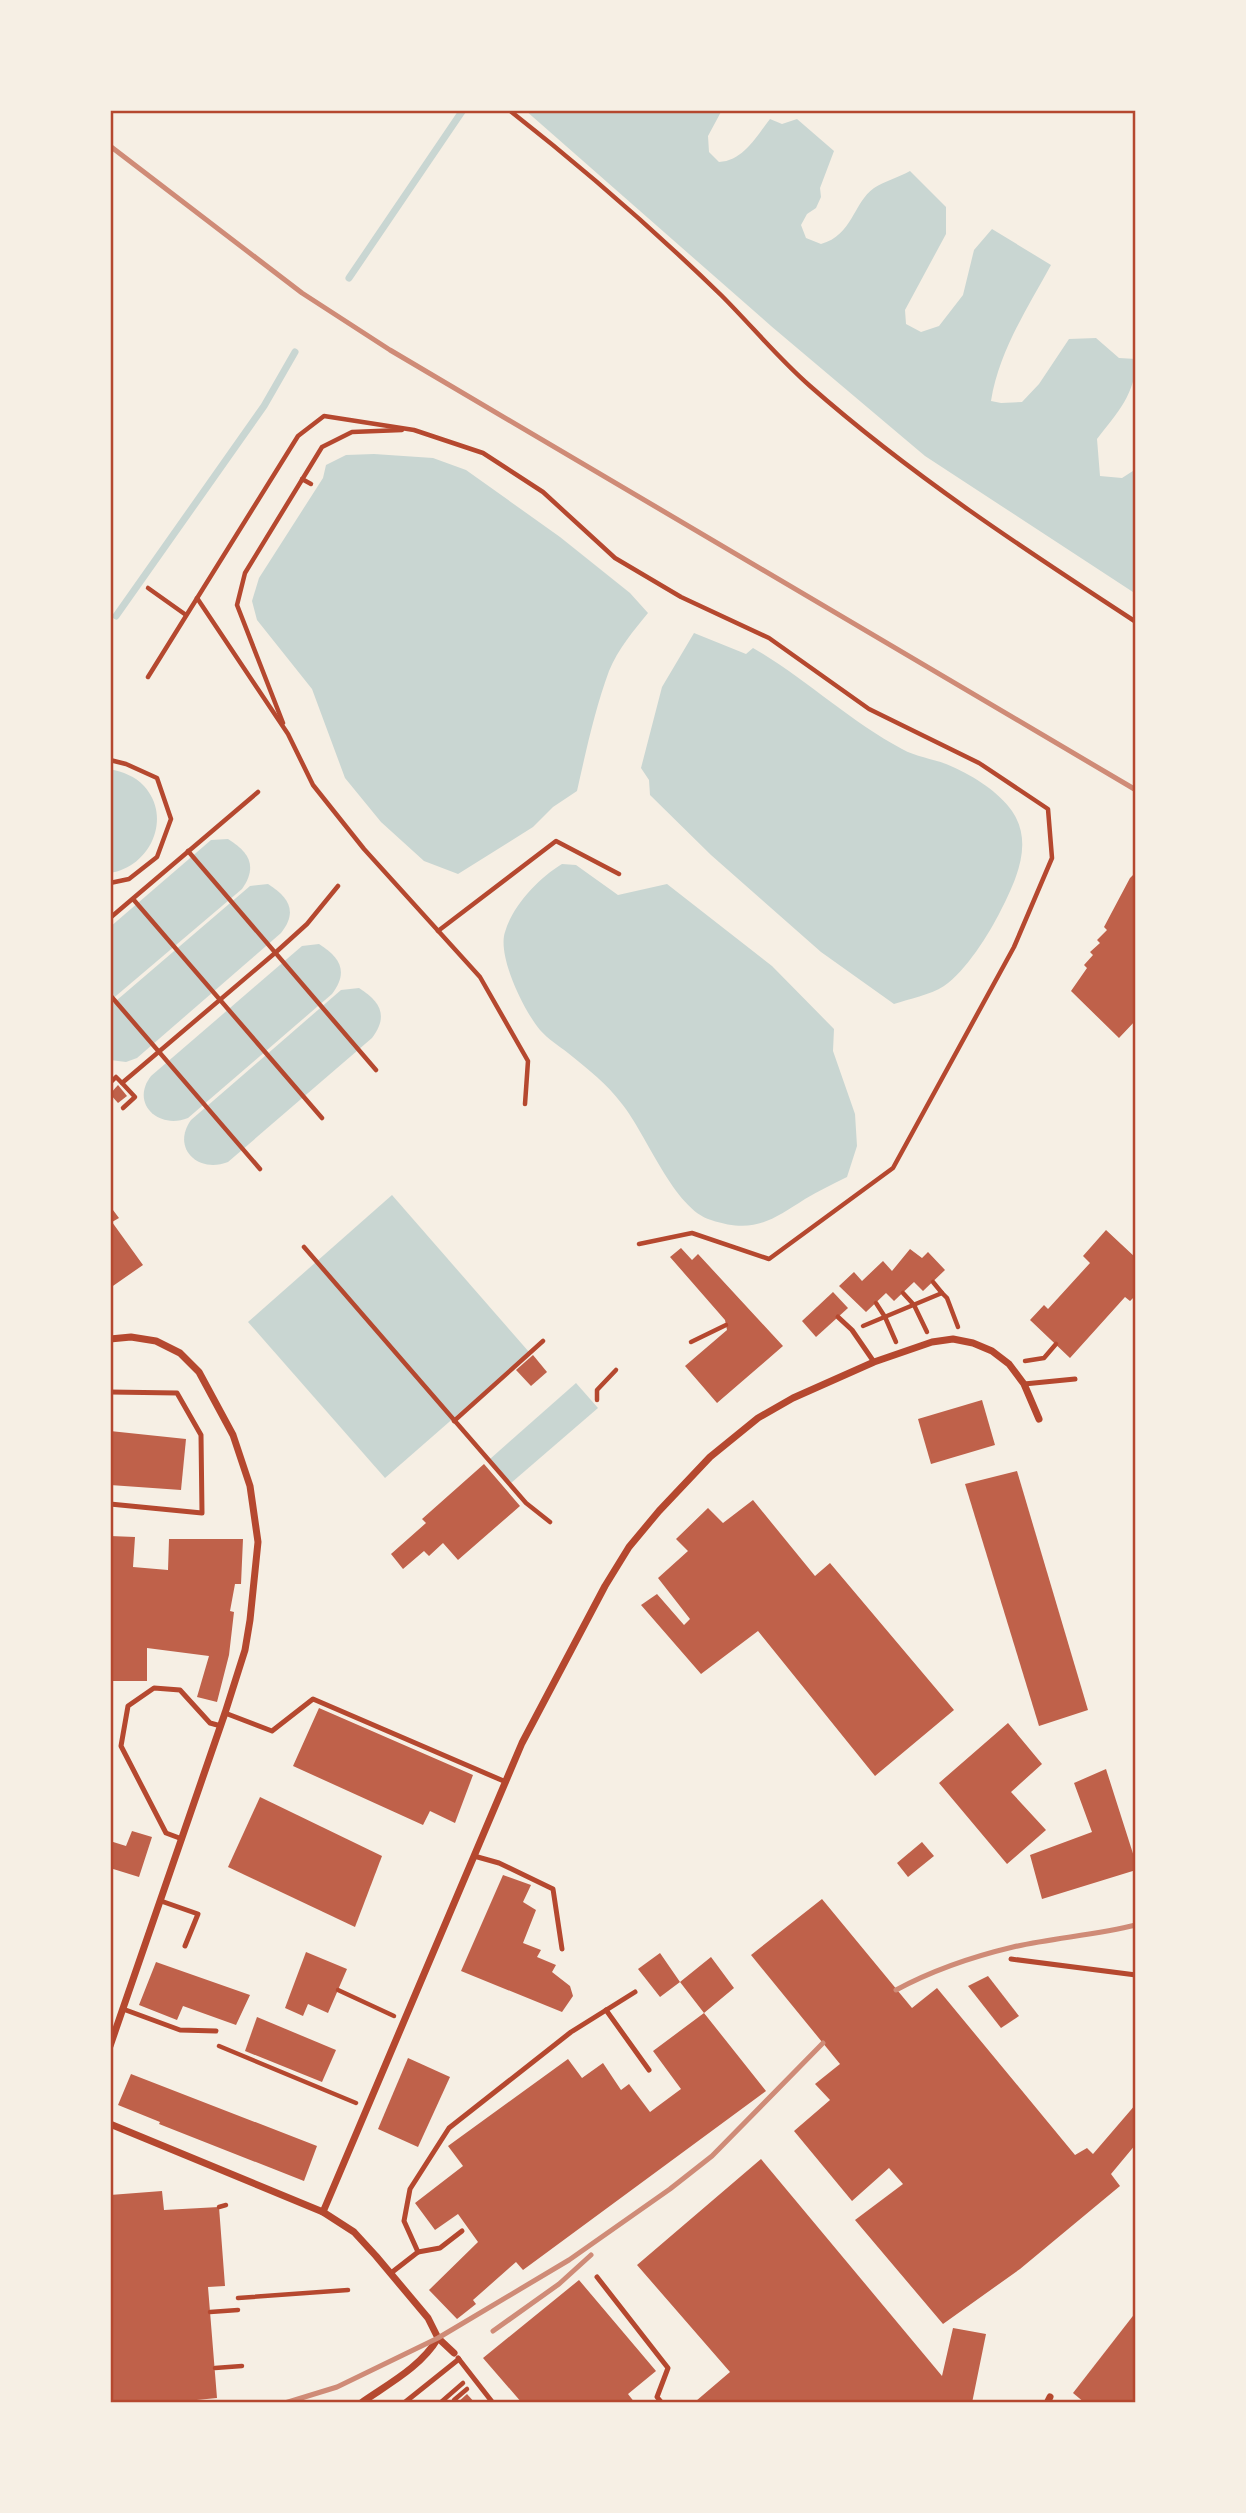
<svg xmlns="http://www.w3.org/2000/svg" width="1246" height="2513" font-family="Bitter,serif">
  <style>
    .water { fill: #c9d6d2 }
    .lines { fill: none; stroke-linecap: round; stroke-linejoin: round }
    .stream { stroke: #c9d6d2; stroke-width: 7 }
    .building { fill: #bf614a }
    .path { stroke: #b5482f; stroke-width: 4.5 }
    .service { stroke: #b5482f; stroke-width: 5 }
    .minor { stroke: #b5482f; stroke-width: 7 }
    .rail { stroke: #cf8b77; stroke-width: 5 }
    .neatline { fill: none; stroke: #b5482f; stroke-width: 2.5 }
  </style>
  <rect width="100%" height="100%" fill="#f6efe4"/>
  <g class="water">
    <path d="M525,110H722L708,136L709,152L719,162C743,161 756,137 770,119L782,124L797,119L834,151L820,188L821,197L816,208L807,214L801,225L806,238L821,244C853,235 853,203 874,188C885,181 899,177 910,171L946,207V234L905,310L906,324L921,332L939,326L963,295L974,250L992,229L1051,265C1027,309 999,351 991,401L1001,403L1022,402L1039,384L1069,339L1096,338L1119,358L1136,359C1136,394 1117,413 1097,439L1100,476L1122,478L1136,469V594L925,456L771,326Z"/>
    <path d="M374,454L433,458L466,470L560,537L630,593L648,613C634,630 618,649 609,671C595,709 586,751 577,791L553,807L533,827L458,874L424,861L381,822L345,778L312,689L257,620L252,601L259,578L323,478L326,465L346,455Z"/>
    <path d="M694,633L746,654L753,648C805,678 849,721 902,749C918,758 937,759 953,767C973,776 999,792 1012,811C1034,843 1016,880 1001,910C989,934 966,971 944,986C930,995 909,999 894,1004L821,952L711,855L650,795L649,780L641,768L662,687Z"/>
    <path d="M110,769C123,772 135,776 144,786C173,818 150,867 110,873Z"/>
    <path d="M228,839C249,852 258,866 242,889L110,1001V927L211,840Z"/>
    <path d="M562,864L576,865L618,895L667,884L772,966L834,1029L833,1051L855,1114L857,1146L847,1177C833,1184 818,1191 805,1199C771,1221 753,1234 711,1220C674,1209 647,1135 622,1104C607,1084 588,1069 568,1053C559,1046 548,1039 540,1030C524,1011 497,956 505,932C513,905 539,878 562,864Z"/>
    <path d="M268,884C289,897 298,912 281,933L137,1058L126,1062L110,1060V1006L250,886Z"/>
    <path d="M319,944C340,957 349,972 332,994L188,1118C158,1130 130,1103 151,1076L302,946Z"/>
    <path d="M359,988C380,1001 389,1016 372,1038L228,1162C198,1174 171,1148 191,1120L341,990Z"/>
    <path d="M392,1195L529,1352L385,1478L248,1322Z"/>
    <path d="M576,1383L598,1408L511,1483L490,1459Z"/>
  </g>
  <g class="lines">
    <g class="stream">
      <path d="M349,278L463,110"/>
      <path d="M116,616L264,406L295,352"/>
    </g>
  </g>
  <g class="building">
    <path d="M1136,872V1020L1119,1038L1071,991L1087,968L1084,965L1093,955L1090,952L1100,943L1097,940L1107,930L1104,927L1130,878Z"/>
    <path d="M118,1085L127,1096L118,1103L110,1094Z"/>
    <path d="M110,1206L119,1218L112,1222L143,1265L110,1288Z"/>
    <path d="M1106,1230L1136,1258V1295L1130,1301L1125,1297L1070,1358L1030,1320L1044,1305L1048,1309L1090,1263L1083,1256Z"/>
    <path d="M681,1248L692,1260L698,1254L783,1346L717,1403L685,1366L727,1330L725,1320L670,1257Z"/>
    <path d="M910,1249L922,1258L928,1252L945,1270L923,1291L914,1282L894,1301L886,1293L866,1312L839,1286L854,1272L862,1281L883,1261L892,1271Z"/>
    <path d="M833,1292L848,1308L816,1337L802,1321Z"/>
    <path d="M533,1355L547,1372L531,1386L516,1370Z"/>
    <path d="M982,1400L995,1445L931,1464L918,1419Z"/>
    <path d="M110,1431L186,1439L181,1490L110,1485Z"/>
    <path d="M484,1464L520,1506L458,1560L443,1543L429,1556L424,1551L403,1569L391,1554L426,1523L422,1519Z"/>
    <path d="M1017,1471L1088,1710L1039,1726L965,1484Z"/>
    <path d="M753,1500L815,1576L830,1563L954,1710L875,1776L758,1631L701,1674L641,1605L657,1594L684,1625L690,1619L658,1578L688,1551L676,1539L708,1508L723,1523Z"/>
    <path d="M110,1536L135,1537L133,1567L168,1570L169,1539H243L241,1584H235L230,1611L234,1612L229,1655L217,1702L197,1697L209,1656L147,1648V1681H110Z"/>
    <path d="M319,1708L473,1775L455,1823L430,1811L423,1825L293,1766Z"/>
    <path d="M1008,1723L1042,1764L1011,1792L1046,1830L1007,1864L939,1783Z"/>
    <path d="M1106,1769L1136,1863V1870L1042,1899L1030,1855L1092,1832L1074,1783Z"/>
    <path d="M260,1797L382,1856L355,1927L228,1867Z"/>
    <path d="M132,1831L152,1837L139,1877L110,1868V1841L126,1846Z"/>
    <path d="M922,1842L934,1856L908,1877L897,1863Z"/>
    <path d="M503,1875L531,1885L523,1902L536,1910L523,1943L541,1950L537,1957L556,1965L552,1972L570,1986L573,1996L562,2012L461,1971Z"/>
    <path d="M822,1899L912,2008L937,1988L1075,2155L1087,2148L1093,2154L1136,2104V2144L1111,2174L1120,2186L1020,2269L943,2324L855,2220L903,2184L889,2168L852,2201L794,2131L830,2100L815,2084L840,2064L751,1955Z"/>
    <path d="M306,1952L347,1969L328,2013L308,2004L303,2016L285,2008Z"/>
    <path d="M660,1953L680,1982L711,1957L734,1988L704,2013L680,1982L660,1997L638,1969Z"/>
    <path d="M156,1962L250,1995L236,2025L183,2006L177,2020L139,2005Z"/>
    <path d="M988,1976L1019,2016L1001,2028L968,1986Z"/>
    <path d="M704,2013L766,2091L523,2270L516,2262L473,2300L476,2304L457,2319L429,2290L478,2242L458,2214L435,2230L415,2203L463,2166L448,2146L568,2059L582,2078L603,2063L621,2090L629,2084L650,2112L681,2089L653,2051Z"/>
    <path d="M257,2017L336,2050L322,2082L245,2051Z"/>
    <path d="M408,2058L450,2077L418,2147L378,2129Z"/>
    <path d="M131,2074L317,2146L304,2181L159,2124L160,2122L118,2105Z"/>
    <path d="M761,2159L942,2376L953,2328L986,2334L972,2403H697L696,2401L730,2372L637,2265Z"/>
    <path d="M162,2191L164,2210L219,2207L225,2286L208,2287L217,2398L166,2403H110V2195Z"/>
    <path d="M579,2280L656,2371L628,2394L635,2403H522L483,2358Z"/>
    <path d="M1136,2312V2403H1085L1073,2393Z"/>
    <path d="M467,2394L475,2403H457Z"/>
  </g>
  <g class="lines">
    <g class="path">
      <path d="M509,110C583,168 654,230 721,295C751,325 778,358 810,386C911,475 1024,549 1136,622"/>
      <path d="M302,479L311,484"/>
      <path d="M148,588L186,615"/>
      <path d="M197,598L288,734L313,785L364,849L480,977L528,1061L525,1104"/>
      <path d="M148,677L298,436L324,416L414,430L483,453L543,492L615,558L681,597L769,638L869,709L979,763L1048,809L1052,858L1014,947L893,1168L769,1259L692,1233L639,1244"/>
      <path d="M283,723L237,605L245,573L322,447L352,432L402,430"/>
      <path d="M110,760L126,764L157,778L171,819L157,857L129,879L110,883"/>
      <path d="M188,851L376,1070"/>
      <path d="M133,899L322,1118"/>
      <path d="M110,918L258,792"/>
      <path d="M438,931L556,841L619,874"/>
      <path d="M110,995L260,1169"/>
      <path d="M110,1083L116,1077L122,1083L275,953L307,924L338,886"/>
      <path d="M122,1083L135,1097L123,1108"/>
      <path d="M304,1247L526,1503L550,1522"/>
      <path d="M903,1293L914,1305L927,1332"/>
      <path d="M942,1293L947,1298L958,1327"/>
      <path d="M876,1303L885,1317L896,1342"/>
      <path d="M863,1326L942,1293L933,1282"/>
      <path d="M691,1342L726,1325"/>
      <path d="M1025,1361L1044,1358L1056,1344"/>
      <path d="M597,1400V1390L616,1370"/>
      <path d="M454,1421L543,1341"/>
      <path d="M338,1990L394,2016"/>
      <path d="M219,2046L356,2103"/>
      <path d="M219,2207L226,2205"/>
      <path d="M238,2298L348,2290"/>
      <path d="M210,2312L238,2310"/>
      <path d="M215,2368L242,2366"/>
      <path d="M440,2403L463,2383"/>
      <path d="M456,2403L454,2400L467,2389"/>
    </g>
    <g class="service">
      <path d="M838,1317L852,1330L874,1362"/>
      <path d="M1024,1384L1075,1379"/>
      <path d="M110,1392L177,1393L201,1435L202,1513L110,1504"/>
      <path d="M225,1713L272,1731L313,1699L506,1782"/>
      <path d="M182,1839L166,1833L121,1746L128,1706L154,1688L180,1690L210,1723L221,1726"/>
      <path d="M474,1856L499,1863L553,1889L562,1949"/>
      <path d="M161,1901L198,1914L185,1946"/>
      <path d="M1011,1959L1136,1975"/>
      <path d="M123,2009L180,2030L216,2031"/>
      <path d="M606,2010L649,2070"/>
      <path d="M418,2252L440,2248L462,2231"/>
      <path d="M391,2273L418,2252L404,2221L410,2189L449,2128L571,2032L635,1992"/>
      <path d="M597,2277L668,2368L657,2397L662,2403"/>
      <path d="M458,2358L493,2403"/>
      <path d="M404,2403L459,2359"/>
    </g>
    <g class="minor">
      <path d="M110,1339L131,1337L156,1341L180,1353L199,1372L233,1435L250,1486L258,1542L250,1620L245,1650L225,1713L110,2046"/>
      <path d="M110,2124L323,2212L354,2232L376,2256L428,2318L438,2338L454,2353"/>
      <path d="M323,2212L522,1743L605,1586L629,1547L659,1511L710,1457L758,1418L793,1398L874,1362L932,1342L953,1339L973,1343L992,1351L1009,1364L1024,1384L1039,1419"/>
      <path d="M361,2403C388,2384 421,2367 438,2338"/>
      <path d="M1047,2403L1050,2397"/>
    </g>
    <g class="rail">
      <path d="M110,146L302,293L390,350L1136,790"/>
      <path d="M896,1990C933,1970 971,1957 1013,1947C1053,1938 1095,1935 1136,1925"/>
      <path d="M493,2331L559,2284L591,2255"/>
      <path d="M285,2403L337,2387L438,2338L569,2260L670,2189L712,2156L823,2043"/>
    </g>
  </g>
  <rect width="1246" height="2513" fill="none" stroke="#f6efe4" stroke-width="224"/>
  <rect x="112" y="112" width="1022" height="2289" class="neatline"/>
</svg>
